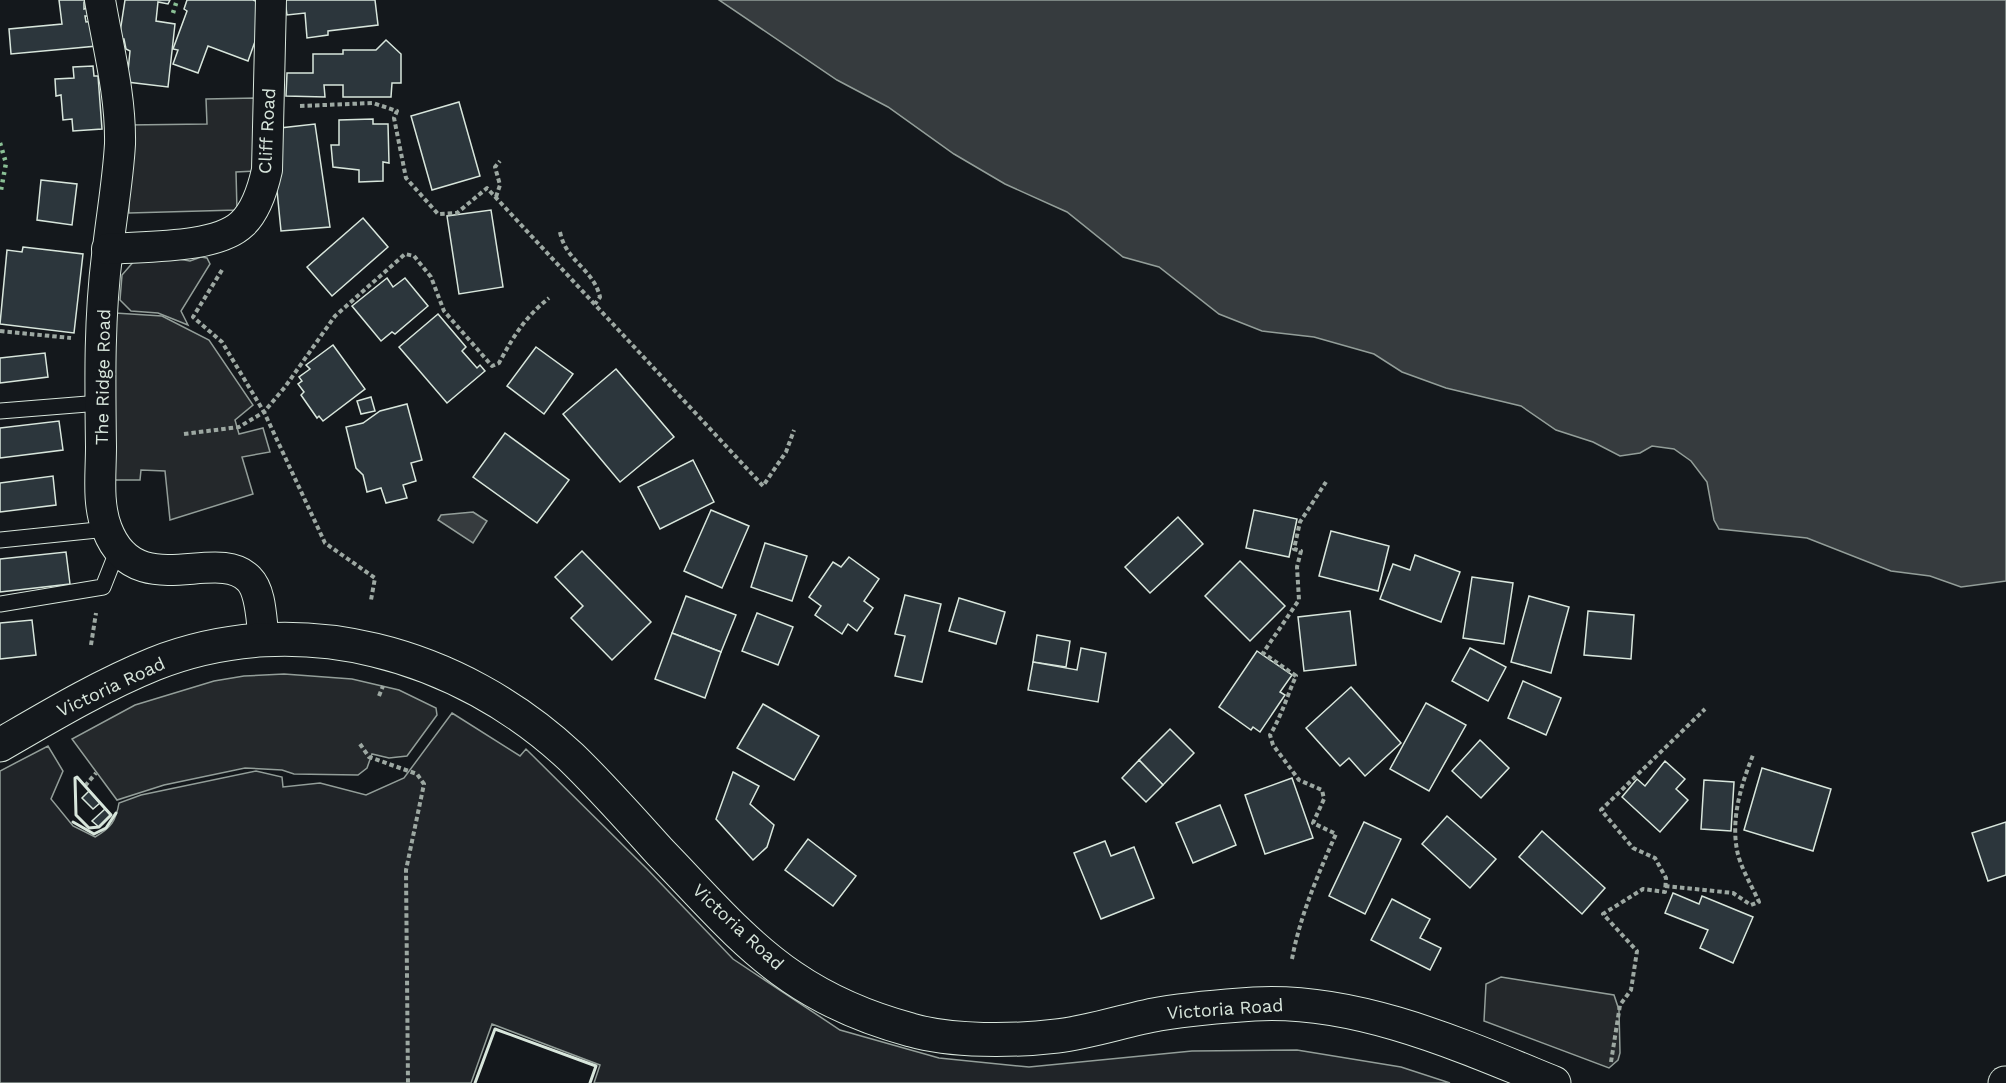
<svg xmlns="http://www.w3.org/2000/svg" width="2006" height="1083" font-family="'Work Sans',sans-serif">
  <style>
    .green { fill: #202428; stroke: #939e99; stroke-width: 1.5 }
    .parking { fill: #24282b; stroke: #939e99; stroke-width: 1.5 }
    .water { fill: #363b3e; stroke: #939e99; stroke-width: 1.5 }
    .building { fill: #2c363c; stroke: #d8e6dc; stroke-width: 1.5 }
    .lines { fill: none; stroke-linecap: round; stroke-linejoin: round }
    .lane-casing { stroke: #d8e6dc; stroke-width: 17 }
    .street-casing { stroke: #d8e6dc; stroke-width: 32 }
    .primary-casing { stroke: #d8e6dc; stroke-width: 35 }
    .path { stroke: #9da8a2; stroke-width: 4; stroke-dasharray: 4.5 3; stroke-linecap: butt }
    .lane { stroke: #14181c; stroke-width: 15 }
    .street { stroke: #14181c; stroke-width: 30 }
    .primary { stroke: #14181c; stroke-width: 33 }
    .hedge { stroke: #8ac095; stroke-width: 4.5; stroke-dasharray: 3 4.5; stroke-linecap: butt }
    .wall { stroke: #d8e6dc; stroke-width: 3 }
    .labels { text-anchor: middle; stroke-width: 4.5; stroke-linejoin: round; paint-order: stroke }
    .street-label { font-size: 18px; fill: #d8e6dc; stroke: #14181c }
  </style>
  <rect width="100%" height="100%" fill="#14181c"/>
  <g class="green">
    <path d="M201,257L207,258L210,264L181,311L188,325L158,313L131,311L120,300L122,275L135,260L173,258L190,261Z"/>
    <path d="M452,713L520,756L526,749L647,869L733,959L840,1030L939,1058L1029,1067L1192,1051L1297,1050L1401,1067L1450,1083H594L600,1065L492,1024L471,1083H0V771L48,746L63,771L51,799L73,826L95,837C111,828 116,821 119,803L141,795L256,771L282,777L283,787L320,783L366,795L404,778Z"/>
  </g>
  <g class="parking">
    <path d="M256,98L258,171L236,172L237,210L129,213L127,125L207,124L206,99Z"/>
    <path d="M115,313L162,316L209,340L253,405L235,420L239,434L263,428L270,452L242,457L253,494L170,520L165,471L141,470L140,480H112Z"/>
    <path d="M284,674L352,679L399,690L436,708L437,715L407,756L389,758L372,754L367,768L358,775L294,774L282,770L245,768L164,785L117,800L72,739L135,705L214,681L244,676Z"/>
    <path d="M1501,977L1614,995L1619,1010L1620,1053L1618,1060L1609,1068L1484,1021L1486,984Z"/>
  </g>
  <g class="water">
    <path d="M719,0H2006V581L1961,587L1930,576L1891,571L1807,538L1719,529L1714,520L1707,482L1691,461L1674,449L1652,446L1640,453L1620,456L1593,442L1556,430L1521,406L1446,388L1402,372L1374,354L1314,337L1262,331L1219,314L1159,267L1123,257L1067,212L1005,184L954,154L888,107L837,80Z"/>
    <path d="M473,512L487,521L473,543L438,520L441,515Z"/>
  </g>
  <g class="building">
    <path d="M59,0H89L84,2V9L89,8V16H85L86,22L95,21L97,46L11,54L9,29L62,24Z"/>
    <path d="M125,0H170L168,4L158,2L156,21L175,24L168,87L127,82L130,51L126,49L124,39H119Z"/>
    <path d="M187,0H253L261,3L256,20L262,22L248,61L208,46L198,73L173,64L178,50L173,49L187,11L184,9Z"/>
    <path d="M285,0H375L378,25L328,31V35L307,38L305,13L287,15Z"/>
    <path d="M386,40L401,54V83H392L391,97H343V85H324L325,97L286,96L287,73H313V54H343V50H376Z"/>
    <path d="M93,66L94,76H98L102,129L73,131L72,119L63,120L61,95L56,96L55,79L74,78L73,67Z"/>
    <path d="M459,102L480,176L432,190L411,116Z"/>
    <path d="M373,119V124H388L389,163L383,162V181L359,182V170L333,167L331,145H339V120Z"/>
    <path d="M315,124L330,227L281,231L274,160L282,159L280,128Z"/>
    <path d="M41,180L77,184L72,225L37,220Z"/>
    <path d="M491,210L503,287L459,294L447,216Z"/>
    <path d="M363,218L388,247L332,296L307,267Z"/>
    <path d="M23,247L83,254L74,333L0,324L7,250L22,252Z"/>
    <path d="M387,278L393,287L405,278L428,306L395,334L392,332L381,341L352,306Z"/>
    <path d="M438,314L466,347L462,351L477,368L480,365L485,371L447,403L399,347Z"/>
    <path d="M333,345L365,389L323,421L319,416L317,418L301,395L304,392L298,384L302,381L299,377L310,369L306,365Z"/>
    <path d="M536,347L573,374L544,414L507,386Z"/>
    <path d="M45,353L48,377L0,383V358Z"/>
    <path d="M616,369L674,437L620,482L563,414Z"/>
    <path d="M371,397L375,411L361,414L357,401Z"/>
    <path d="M407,404L422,460L411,463L416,481L403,485L407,498L386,503L381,488L367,492L363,475L356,468L346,427L363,423L380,411Z"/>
    <path d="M59,421L63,450L0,458V428Z"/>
    <path d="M505,433L569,480L537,523L473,477Z"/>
    <path d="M693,460L714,502L660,529L638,487Z"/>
    <path d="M53,476L56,505L0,512V483Z"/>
    <path d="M711,510L749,526L722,588L684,571Z"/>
    <path d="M1254,510L1297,519L1289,557L1246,548Z"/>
    <path d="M1178,517L1203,544L1150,593L1125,567Z"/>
    <path d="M1331,531L1389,546L1378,591L1319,576Z"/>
    <path d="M765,543L807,556L792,601L751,587Z"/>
    <path d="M582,551L651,622L612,660L571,618L583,606L555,577Z"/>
    <path d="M66,552L70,584L0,592V559Z"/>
    <path d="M1415,555L1460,572L1441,622L1380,599L1393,564L1410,570Z"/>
    <path d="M849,557L879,579L864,601L873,608L857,631L848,624L842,634L815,615L821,606L809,597L833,562L841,567Z"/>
    <path d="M1240,561L1285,606L1250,641L1205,596Z"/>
    <path d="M1472,577L1513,583L1504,644L1463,638Z"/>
    <path d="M905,595L941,604L922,682L895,676L905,636L895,634Z"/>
    <path d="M686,596L736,615L721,652L672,633Z"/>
    <path d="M1529,596L1569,607L1551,673L1511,662Z"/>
    <path d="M959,598L1005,612L996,644L949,631Z"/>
    <path d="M1350,611L1356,665L1304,671L1298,617Z"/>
    <path d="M1588,611L1634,615L1631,659L1584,655Z"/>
    <path d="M757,613L793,627L778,665L742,651Z"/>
    <path d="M32,620L36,655L0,659V623Z"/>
    <path d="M672,633L721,652L705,698L655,679Z"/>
    <path d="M1037,635L1070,641L1066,667L1033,662Z"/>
    <path d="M1081,648L1106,653L1098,702L1028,690L1033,662L1077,670Z"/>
    <path d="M1470,648L1506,667L1488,701L1452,681Z"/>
    <path d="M1257,651L1292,675L1280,692L1285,695L1260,732L1253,727L1251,730L1219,707Z"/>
    <path d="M1523,681L1561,698L1546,735L1508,718Z"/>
    <path d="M1351,687L1401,743L1365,776L1349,758L1340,766L1306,728Z"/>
    <path d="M1426,703L1466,725L1429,791L1390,769Z"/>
    <path d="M763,704L819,736L794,780L737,748Z"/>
    <path d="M1170,729L1194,753L1163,785L1139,760Z"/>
    <path d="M1480,740L1509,768L1481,798L1452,771Z"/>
    <path d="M1139,760L1163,785L1146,802L1122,778Z"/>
    <path d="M1665,761L1685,779L1676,789L1688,800L1660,832L1622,797L1637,779L1645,786Z"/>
    <path d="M1762,768L1831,789L1813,851L1744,830Z"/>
    <path d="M733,772L759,786L750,804L774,825L767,847L753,860L716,819Z"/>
    <path d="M1292,778L1313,838L1265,854L1245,795Z"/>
    <path d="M1704,780L1734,782L1731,831L1701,829Z"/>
    <path d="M89,791L100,803L93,809L82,798Z"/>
    <path d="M1220,805L1236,845L1193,863L1176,823Z"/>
    <path d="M105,809L111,815L99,827L92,821Z"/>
    <path d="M1447,816L1496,859L1470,888L1422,844Z"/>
    <path d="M1364,822L1401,839L1365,914L1329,896Z"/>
    <path d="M2006,822V875L1988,881L1972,833Z"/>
    <path d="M1542,831L1605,888L1582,914L1519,857Z"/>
    <path d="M808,839L856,876L833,906L785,870Z"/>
    <path d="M1105,841L1111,856L1134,847L1154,898L1101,919L1074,853Z"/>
    <path d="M1673,893L1699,904L1702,896L1753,917L1733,963L1700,948L1708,930L1665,913Z"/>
    <path d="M1392,899L1430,919L1420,938L1441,948L1430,970L1371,940Z"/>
  </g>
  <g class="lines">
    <g class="lane-casing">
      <g id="lane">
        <path d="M0,411L100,403"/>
        <path d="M0,540L107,529"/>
        <path d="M0,604L103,587L118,549"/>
      </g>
    </g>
    <g class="street-casing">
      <g id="street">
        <path d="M100,0C108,47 121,96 120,144C118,179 112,213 108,248C99,313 100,381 101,447C101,473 97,504 107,529C136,605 217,545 249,579C262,592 261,622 264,640"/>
        <path d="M107,249C143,246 216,249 242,224C256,211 263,188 267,170L271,0"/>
      </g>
    </g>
    <g class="primary-casing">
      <g id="primary">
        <path d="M0,745C50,716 100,686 154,664C298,607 460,653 571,757C602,787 631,820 660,852C702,895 742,943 792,977C827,1001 870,1019 911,1030C952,1042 1014,1041 1057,1036C1092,1032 1125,1020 1159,1014C1190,1009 1223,1006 1254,1004C1356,998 1461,1045 1554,1083"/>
        <path d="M2005,1083H2006"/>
      </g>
    </g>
    <g class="path">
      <path d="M300,106L373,103L397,111L394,118L406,178L438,214L457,213L487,188L763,486L786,452L794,430"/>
      <path d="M496,197L500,185L495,167L500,161"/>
      <path d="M560,232C566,262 593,268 600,297L595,304"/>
      <path d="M222,270L193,317L222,342L264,412L285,387L335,316L405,254L414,256L431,277L444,311L492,366L499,363C513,337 525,317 549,298"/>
      <path d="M0,331L71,338"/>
      <path d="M184,434L239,427L264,412L325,543L375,578L371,600"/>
      <path d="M91,645L96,613"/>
      <path d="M379,696L383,686"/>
      <path d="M360,744L369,757L417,774L424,784L406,870L408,1083"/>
      <path d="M85,786L96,773"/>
      <path d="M1665,886L1733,893L1751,905L1759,902C1752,886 1740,867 1737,850C1731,818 1741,785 1753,755"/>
      <path d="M1292,959C1300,916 1318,874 1336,834L1313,823L1324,799L1322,790L1299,780L1273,745L1270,735C1282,715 1287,696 1296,676L1263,653L1299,600L1297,567L1301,551L1294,549L1300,522L1326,482"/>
      <path d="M1611,1062L1620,1005L1631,990L1637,951L1603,914L1643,889L1665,892L1666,878L1655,858L1633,848L1601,810L1705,709"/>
    </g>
    <use href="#lane" class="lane"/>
    <use href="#street" class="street"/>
    <use href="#primary" class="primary"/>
    <g class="hedge">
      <path d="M173,13L177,0"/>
      <path d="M0,143L6,163L1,190"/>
    </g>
    <g class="wall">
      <path d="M77,777L111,815L99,827L89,828L76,815L75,778Z"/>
      <path d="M73,822L94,834L106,828L116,813"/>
      <path d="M475,1083L495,1029L596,1066L590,1083"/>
    </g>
  </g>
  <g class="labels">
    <g class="street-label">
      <text transform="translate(267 131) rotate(-87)" y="6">Cliff Road</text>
      <text transform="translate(103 377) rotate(-89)" y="6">The Ridge Road</text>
      <text transform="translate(111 687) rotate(-25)" y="6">Victoria Road</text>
      <text transform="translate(738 927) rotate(43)" y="6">Victoria Road</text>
      <text transform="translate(1225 1009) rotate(-4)" y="6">Victoria Road</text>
    </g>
  </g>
</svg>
